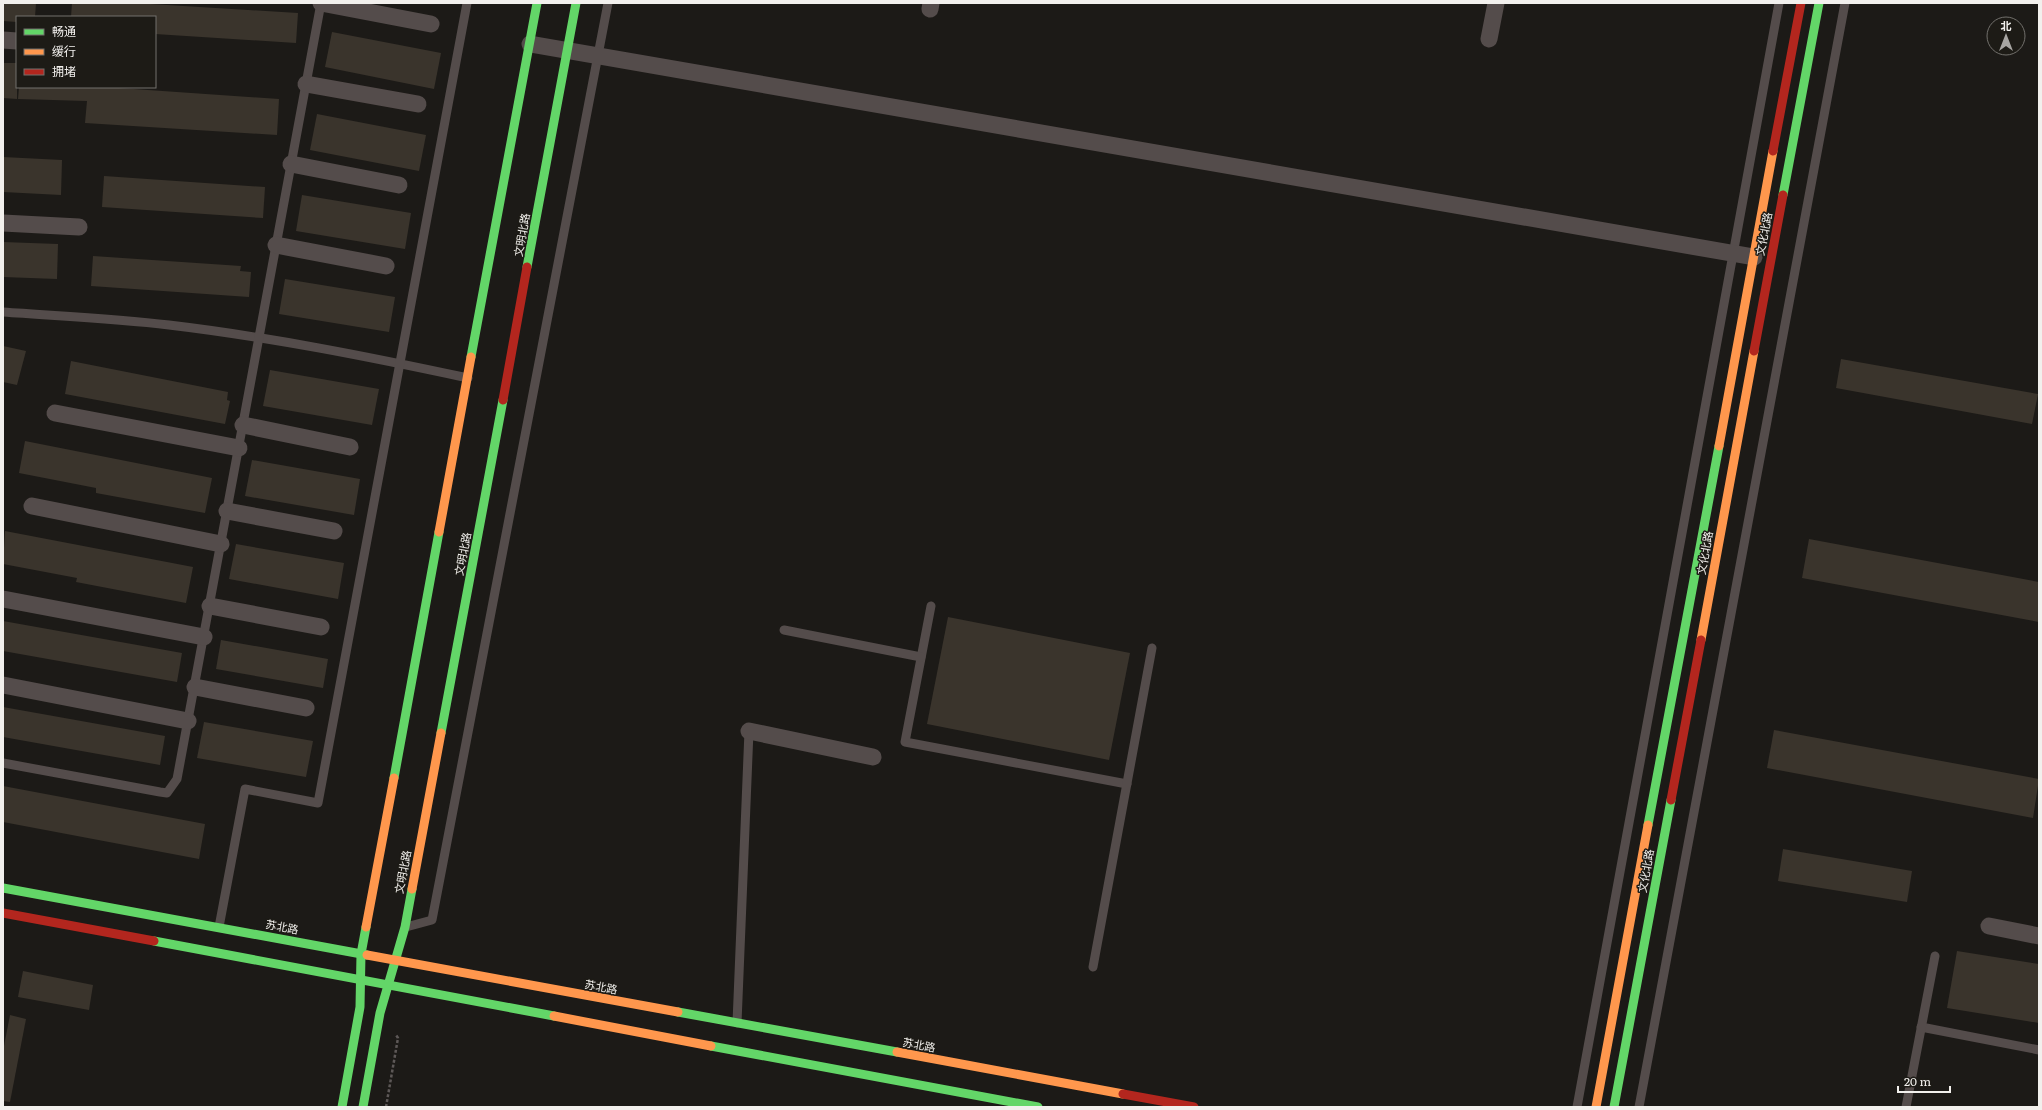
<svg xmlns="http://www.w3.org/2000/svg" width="2042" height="1110" font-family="Literata,'Noto Sans SC',serif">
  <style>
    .building { fill: #3a342c }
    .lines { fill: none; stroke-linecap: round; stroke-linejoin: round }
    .path { stroke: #5d5857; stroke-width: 2.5; stroke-dasharray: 3 2; stroke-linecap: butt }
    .lane { stroke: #544c4b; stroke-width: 9 }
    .street { stroke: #544c4b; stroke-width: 17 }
    .fast { stroke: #63d668; stroke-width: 9 }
    .slow { stroke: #ff974d; stroke-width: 9 }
    .jam { stroke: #b3261e; stroke-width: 9 }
    .labels { text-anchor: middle; stroke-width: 3; stroke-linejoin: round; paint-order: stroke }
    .street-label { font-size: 11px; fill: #f2f0ed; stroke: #1d1b16 }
  </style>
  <rect width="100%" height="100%" fill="#1c1a17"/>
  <g class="building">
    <path d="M3,3H36L35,17H17V22L3,21Z"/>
    <path d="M72,3H135L298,13L296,43L155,34V17H71Z"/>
    <path d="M332,32L441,53L434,89L325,67Z"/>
    <path d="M3,63H17V99L3,98Z"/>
    <path d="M19,87H105L279,99L277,135L85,123L87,101L18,99Z"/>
    <path d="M317,114L426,135L419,171L310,150Z"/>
    <path d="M3,157L62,160L61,195L3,192Z"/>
    <path d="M104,176L265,187L263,218L102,207Z"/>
    <path d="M302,195L411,213L405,249L296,231Z"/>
    <path d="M3,242L58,244L57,279L3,277Z"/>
    <path d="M93,256L241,266L240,271L251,272L249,297L91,286Z"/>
    <path d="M285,279L395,297L389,332L279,314Z"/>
    <path d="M3,346L26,351L17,385L3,382Z"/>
    <path d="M1841,359L2038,394L2032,424L1836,388Z"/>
    <path d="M71,361L228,392L227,400L230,401L225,424L65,394Z"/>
    <path d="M270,370L379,389L372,425L263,406Z"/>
    <path d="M25,441L212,478L205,513L96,493V488L19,473Z"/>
    <path d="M252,460L360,479L354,515L245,496Z"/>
    <path d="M5,531L193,567L186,603L76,582L77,578L3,564Z"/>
    <path d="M1809,539L2039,582V622L1802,578Z"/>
    <path d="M236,544L344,563L338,599L229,579Z"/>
    <path d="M948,617L1130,653L1109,760L927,724Z"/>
    <path d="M3,621L182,653L177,682L3,651Z"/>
    <path d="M221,640L328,659L323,688L216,669Z"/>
    <path d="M3,707L165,736L160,765L3,737Z"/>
    <path d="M204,722L313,741L306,777L197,758Z"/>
    <path d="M1774,730L2039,779L2033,818L1767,768Z"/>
    <path d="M3,786L205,824L199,859L3,822Z"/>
    <path d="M1783,849L1912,871L1907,902L1778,881Z"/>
    <path d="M1957,951L2039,964V1023L1947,1008Z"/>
    <path d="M23,971L93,985L89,1010L18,997Z"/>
    <path d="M10,1015L26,1019L10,1102L3,1101V1051Z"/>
  </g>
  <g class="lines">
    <path class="path" d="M386,1107L398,1038L396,1035"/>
    <g class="lane">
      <path d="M3,312C58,316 114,318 169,325C270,337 370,357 468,378"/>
      <path d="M931,606L905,742L1127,784"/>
      <path d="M784,630L921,657"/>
      <path d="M3,763L160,792L167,793L177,779L321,3"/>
      <path d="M219,927L245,789L318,803L467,3"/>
      <path d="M406,927L432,920L608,3"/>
      <path d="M1093,967L1152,648"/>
      <path d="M737,1023L749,731"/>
      <path d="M1921,1027L2039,1050"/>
      <path d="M1577,1107L1779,3"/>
      <path d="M1639,1107L1845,3"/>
      <path d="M1906,1107L1935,956"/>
    </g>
    <g class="street">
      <path d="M321,3L431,24"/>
      <path d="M930,9L931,3"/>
      <path d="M1489,39L1496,3"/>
      <path d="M3,40L17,41"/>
      <path d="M530,44L1754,257"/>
      <path d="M306,84L418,104"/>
      <path d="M291,164L399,185"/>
      <path d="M3,223L79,227"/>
      <path d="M276,245L386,266"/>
      <path d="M55,413L239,448"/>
      <path d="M243,425L350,447"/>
      <path d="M32,506L221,544"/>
      <path d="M227,511L334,531"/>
      <path d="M3,599L204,637"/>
      <path d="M210,606L321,627"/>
      <path d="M3,685L188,721"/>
      <path d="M195,687L306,708"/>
      <path d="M749,731L873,757"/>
      <path d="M1989,926L2039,936"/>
    </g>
    <g class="fast">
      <path d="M1783,195L1819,3"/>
      <path d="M527,267L576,3"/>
      <path d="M471,357L537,3"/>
      <path d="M441,733L503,400"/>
      <path d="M394,778L439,532"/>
      <path d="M1648,825L1719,446"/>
      <path d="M3,888L367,955"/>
      <path d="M154,941L554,1016"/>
      <path d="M678,1012L897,1052"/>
      <path d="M711,1046L1038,1107"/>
      <path d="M342,1107L360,1007L361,954L366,927"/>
      <path d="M363,1107L380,1013L405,927L412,889"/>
      <path d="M1614,1107L1671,800"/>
    </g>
    <g class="slow">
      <path d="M1719,446L1773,151"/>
      <path d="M439,532L471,357"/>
      <path d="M1701,640L1754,351"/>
      <path d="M412,889L441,733"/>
      <path d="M366,927L394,778"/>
      <path d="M367,955L678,1012"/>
      <path d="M554,1016L711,1046"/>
      <path d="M897,1052L1123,1094"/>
      <path d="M1596,1107L1648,825"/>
    </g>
    <g class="jam">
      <path d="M1773,151L1801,3"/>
      <path d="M1754,351L1783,195"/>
      <path d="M503,400L527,267"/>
      <path d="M1671,800L1701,640"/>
      <path d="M3,913L154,941"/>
      <path d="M1123,1094L1194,1107"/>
    </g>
  </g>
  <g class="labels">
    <g class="street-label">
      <text transform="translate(1764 234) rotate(-79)" y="4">文化北路</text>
      <text transform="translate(522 235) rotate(-80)" y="4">文明北路</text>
      <text transform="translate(1705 553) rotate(-80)" y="4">文化北路</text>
      <text transform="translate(463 554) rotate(-79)" y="4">文明北路</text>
      <text transform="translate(1646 871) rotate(-80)" y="4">文化北路</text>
      <text transform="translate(403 872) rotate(-79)" y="4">文明北路</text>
      <text transform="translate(282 927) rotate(10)" y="4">苏北路</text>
      <text transform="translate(601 987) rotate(10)" y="4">苏北路</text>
      <text transform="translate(919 1045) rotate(10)" y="4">苏北路</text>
    </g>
  </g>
  <rect width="2042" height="1110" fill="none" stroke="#f2f0ed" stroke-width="8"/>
  <rect x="16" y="16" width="140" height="72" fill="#1d1b16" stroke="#72706c"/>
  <rect x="24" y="29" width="20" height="6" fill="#63d668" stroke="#72706c"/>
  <text x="52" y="36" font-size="12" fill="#f2f0ed">畅通</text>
  <rect x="24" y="49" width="20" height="6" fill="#ff974d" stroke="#72706c"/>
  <text x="52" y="56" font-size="12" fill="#f2f0ed">缓行</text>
  <rect x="24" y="69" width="20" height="6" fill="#b3261e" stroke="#72706c"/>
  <text x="52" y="76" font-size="12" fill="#f2f0ed">拥堵</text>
  <g transform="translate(2006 36)"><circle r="19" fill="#1d1b16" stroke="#72706c"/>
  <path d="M0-3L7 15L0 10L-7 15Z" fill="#a7a5a2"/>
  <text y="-6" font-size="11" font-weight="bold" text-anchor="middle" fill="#f2f0ed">北</text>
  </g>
  <path d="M1898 1086v6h52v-6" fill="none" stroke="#f2f0ed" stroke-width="2"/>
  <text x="1904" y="1086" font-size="12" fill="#f2f0ed" stroke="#1d1b16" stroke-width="3" paint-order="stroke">20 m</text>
</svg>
